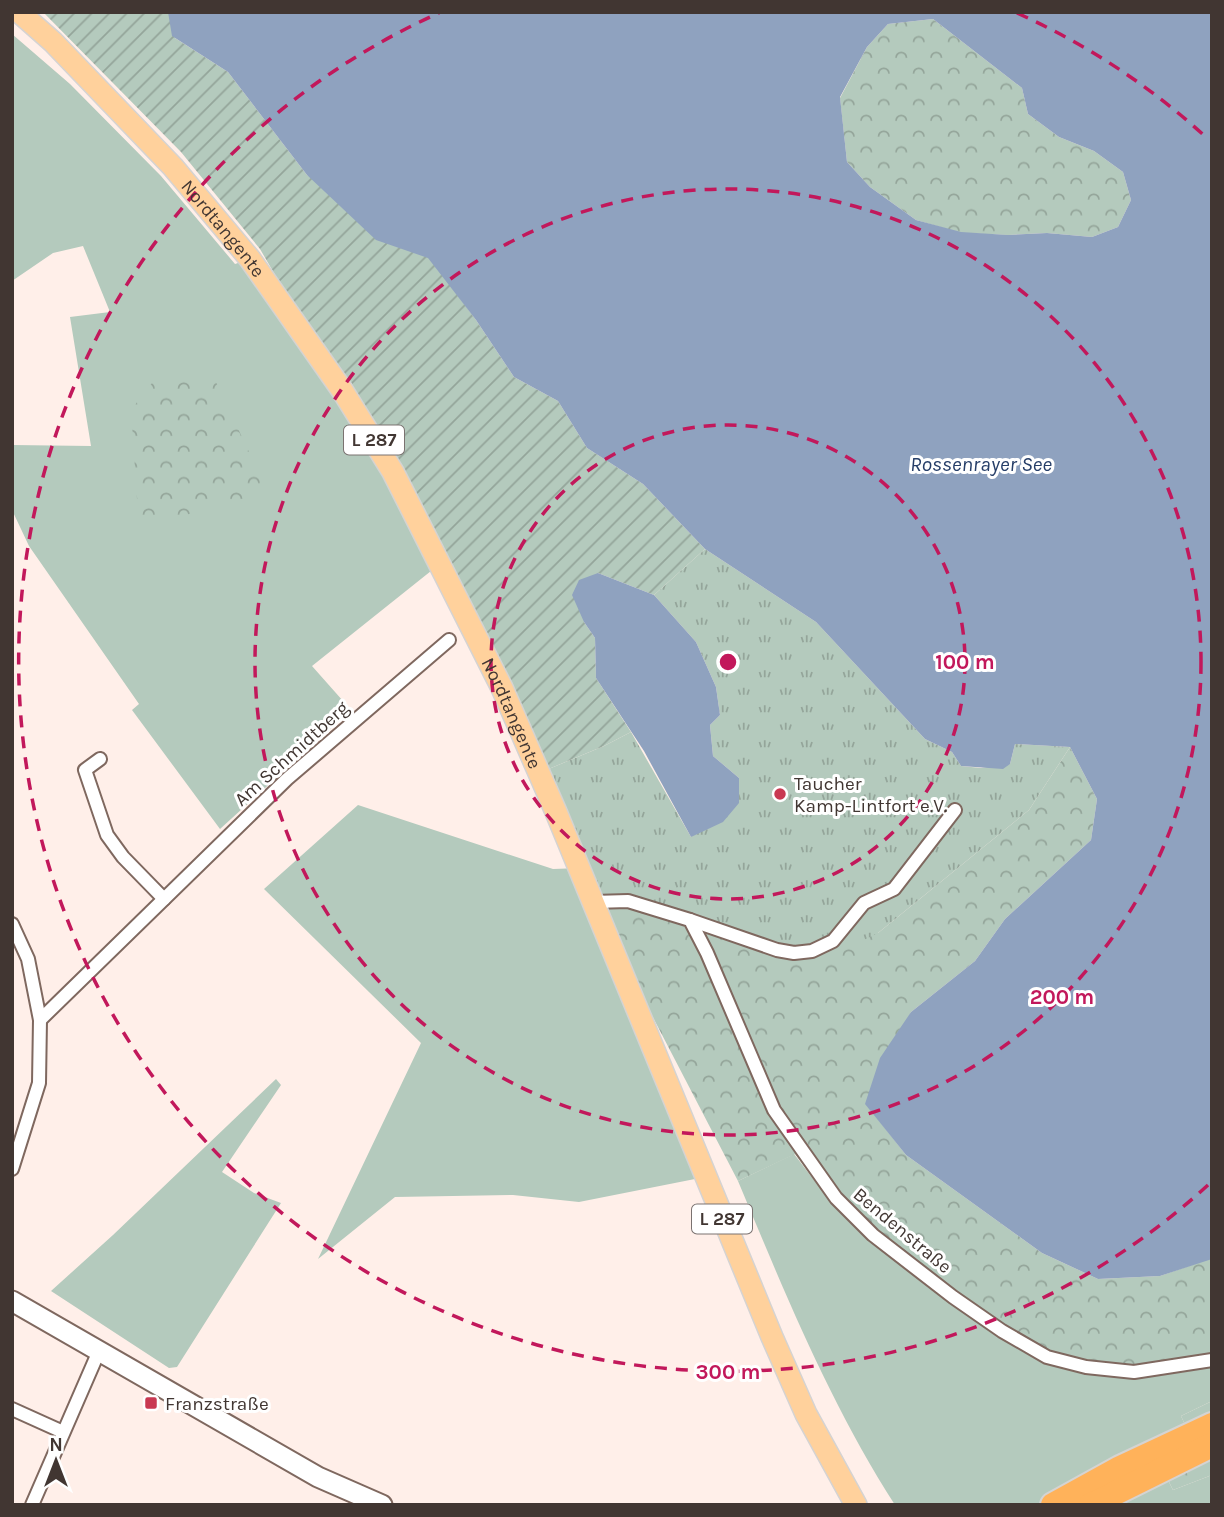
<svg xmlns="http://www.w3.org/2000/svg" width="1224" height="1517" font-family="Karla,sans-serif">
  <style>
    .grass { fill: #b4cabd }
    .forest { fill: url(#forest-crowns) }
    .park { fill: url(#park-tufts) }
    .garden { fill: url(#garden-furrows) }
    .water { fill: #8fa2bf; fill-rule: evenodd }
    .lines { fill: none; stroke-linecap: round; stroke-linejoin: round }
    .street-casing { stroke: #7f685f; stroke-width: 16 }
    .secondary-casing { stroke: #7f685f; stroke-width: 23 }
    .primary-casing { stroke: #d5d3d2; stroke-width: 24 }
    .highway-casing { stroke: #d5d3d2; stroke-width: 28 }
    .street { stroke: #fff; stroke-width: 12 }
    .secondary { stroke: #fff; stroke-width: 19 }
    .primary { stroke: #ffd19c; stroke-width: 21 }
    .highway { stroke: #ffb25a; stroke-width: 24 }
    .ring { fill: none; stroke: #c2185b; stroke-width: 3.5; stroke-dasharray: 12 9 }
    .poi-dot { fill: #c93952; stroke: #fff; stroke-width: 2.5 }
    .labels { text-anchor: middle; stroke-width: 6; stroke-linejoin: round; paint-order: stroke }
    .shield { fill: #fff; stroke: #7a7270; stroke-width: 2 }
    .shield-label { font-size: 18px; font-weight: bold; fill: #413632 }
    .street-label { font-size: 19px; fill: #413632; stroke: #fff }
    .poi-label { font-size: 19px; fill: #413632; stroke: #fff; text-anchor: start }
    .water-label { font-size: 21px; font-style: italic; fill: #263e68; stroke: #fff }
    .centre { fill: #c2185b; stroke: #fff; stroke-width: 3.5 }
    .ring-label { font-size: 21px; text-anchor: middle; font-weight: bold; fill: #c2185b; stroke: #fff; stroke-width: 6; stroke-linejoin: round; paint-order: stroke }
  </style>
  <defs>
    <pattern id="forest-crowns" width="20" height="18" patternUnits="userSpaceOnUse" patternTransform="scale(1.75)"><rect width="20" height="18" fill="#b4cabd"/><path d="M2 6a3 3 0 1 1 6 0M12 15a3 3 0 1 1 6 0" fill="none" stroke="#94a59a"/></pattern>
    <pattern id="park-tufts" width="24" height="20" patternUnits="userSpaceOnUse" patternTransform="scale(1.75)"><rect width="24" height="20" fill="#b4cabd"/><path d="M3 7l-1-3M5 7V3M7 7l1-3M15 17l-1-3M17 17v-4M19 17l1-3" fill="none" stroke="#94a59a"/></pattern>
    <pattern id="garden-furrows" width="10" height="10" patternUnits="userSpaceOnUse" patternTransform="scale(1.75)"><rect width="10" height="10" fill="#b4cabd"/><path d="M-1 1l2-2M0 10L10 0M9 11l2-2" fill="none" stroke="#94a59a"/></pattern>
  </defs>
  <rect width="100%" height="100%" fill="#ffefe9"/>
  <g class="grass">
    <path d="M12,34L70,84L161,176L235,264L250,259L441,563L312,666L351,710L220,829L132,710L139,704L29,546L12,510V445L91,446L70,317L110,312L83,246L53,253L12,281Z"/>
    <path d="M358,805L553,869L581,868L705,1177L579,1202L513,1195L395,1197L318,1259L421,1043L264,889Z"/>
    <path d="M276,1079L281,1085L222,1172L254,1193L281,1203L177,1367L169,1368L51,1291L113,1235Z"/>
    <path d="M794,1154L824,1193L1130,1377L1184,1372L1212,1367V1401L1181,1416L1187,1429L1082,1480L1039,1505H895C830,1404 784,1291 738,1181Z"/>
    <path d="M1212,1475V1505H1114L1167,1478L1173,1490Z"/>
  </g>
  <g class="forest">
    <path d="M933,19L1022,88L1028,114L1059,137L1094,151L1123,172L1131,200L1118,227L1092,237L1047,233L1008,235L961,233L916,220L870,187L847,162L840,98L867,47L888,24Z"/>
    <path d="M214,378L268,492L139,528L131,410L152,383Z"/>
    <path d="M1070,747L1097,799L1091,840L1005,919L975,961L911,1012L866,1104L906,1155L1042,1253L1098,1279L1160,1276L1212,1258V1367L1184,1372L1130,1377L1089,1373L930,1286L864,1235L824,1193L795,1154L738,1181L593,902L878,933L1029,810Z"/>
    <path d="M1212,1401V1418L1187,1429L1181,1416Z"/>
    <path d="M1212,1458V1475L1173,1490L1167,1478Z"/>
  </g>
  <path class="park" d="M705,549L816,622L925,739L952,752L961,766L981,768L1010,764L1015,744L1070,747L1029,810L878,933L816,963L628,901L593,902L539,773L604,746L631,732L691,837L739,778L713,756L710,725L720,715L716,687L696,642L654,595Z"/>
  <path class="garden" d="M43,12H170L175,38L228,72L307,175L431,259L476,320L514,377L558,401L587,448L643,484L705,549L654,595L598,573L584,622L595,638L596,678L631,732L604,746L539,773L342,390L260,249L181,152Z"/>
  <g class="water">
    <path d="M168,12H1212V1259L1160,1276L1098,1279L1042,1253L906,1155L865,1104L880,1058L911,1012L975,961L1005,919L1091,840L1097,799L1070,747L1015,744L1010,764L1003,769L961,766L952,752L925,739L816,622L705,549L643,484L587,448L558,401L514,377L476,320L428,258L376,240L307,175L228,72L172,36ZM933,19L1022,88L1028,114L1059,137L1094,151L1123,172L1131,200L1118,227L1092,237L1047,233L1008,235L961,232L916,220L870,187L847,162L840,97L867,47L888,24Z"/>
    <path d="M598,573L654,595L696,642L716,687L720,715L710,725L713,756L739,778V803L723,822L691,837L644,751L596,678L595,638L584,622L572,595L579,580Z"/>
  </g>
  <g class="lines">
    <g class="street-casing">
      <g id="street">
        <path d="M100,759L85,770L107,835L123,857L164,899"/>
        <path d="M593,902L628,901L690,920L707,953L774,1110L836,1198L873,1235L953,1297L1002,1331L1047,1357L1086,1367L1134,1372L1212,1360"/>
        <path d="M690,920L777,950L794,953L812,951L833,941L864,903L894,889L955,810"/>
        <path d="M12,924L28,959L40,1020L39,1083L12,1169"/>
        <path d="M40,1020L287,779L449,640"/>
        <path d="M12,1409L63,1432"/>
        <path d="M32,1505L99,1351"/>
      </g>
    </g>
    <g class="secondary-casing">
      <path id="secondary" d="M12,1301L318,1477L382,1505"/>
    </g>
    <g class="primary-casing">
      <g id="primary">
        <path id="s1" d="M19,12L53,42L173,167L250,259L342,390L393,472L502,688L556,812L772,1337L806,1414L856,1505"/>
      </g>
    </g>
    <g class="highway-casing">
      <g id="highway">
        <path d="M1053,1505L1120,1468L1212,1425"/>
        <path d="M1091,1505L1212,1445"/>
      </g>
    </g>
    <use href="#street" class="street"/>
    <use href="#secondary" class="secondary"/>
    <use href="#primary" class="primary"/>
    <use href="#highway" class="highway"/>
  </g>
  <g class="ring">
    <circle cx="728" cy="662" r="237"/>
    <circle cx="728" cy="662" r="473"/>
    <path d="M1208 1185A710 710 0 1 1 439 13M1017 13A710 710 0 0 1 1208 139"/>
  </g>
  <g class="poi-dot">
    <circle cx="780" cy="794" r="7"/>
    <rect x="144" y="1396" width="14" height="14" rx="3.5"/>
  </g>
  <g class="labels">
    <g class="shield">
      <rect x="344" y="425.5" width="60" height="29" rx="5"/>
      <rect x="692" y="1204.5" width="60" height="29" rx="5"/>
    </g>
    <g class="shield-label">
      <text x="374" y="446">L 287</text>
      <text x="722" y="1225">L 287</text>
    </g>
    <g class="street-label">
      <text dy="7" stroke="none"><textPath href="#s1" startOffset="298">Nordtangente</textPath></text>
      <text dy="7" stroke="none"><textPath href="#s1" startOffset="864">Nordtangente</textPath></text>
      <text transform="translate(291 753) rotate(-42)" y="7">Am Schmidtberg</text>
      <text transform="translate(903 1230) rotate(40)" y="7">Bendenstraße</text>
    </g>
    <g class="poi-label">
      <text x="794" y="790">Taucher<tspan x="794" dy="22">Kamp-Lintfort e.V.</tspan></text>
      <text x="165" y="1410">Franzstraße</text>
    </g>
    <g class="water-label">
      <text x="981" y="471">Rossenrayer See</text>
    </g>
  </g>
  <circle cx="728" cy="662" r="10" class="centre"/>
  <g class="ring-label">
    <text x="965" y="669">100 m</text>
    <text x="1062" y="1004">200 m</text>
    <text x="728" y="1379">300 m</text>
  </g>
  <rect width="1224" height="1517" fill="none" stroke="#413632" stroke-width="28"/>
  <g transform="translate(56 1461)" stroke="#ffffff" stroke-width="5" paint-order="stroke">
  <path d="M0-5L12 26L0 18L-12 26Z" fill="#413632"/>
  <text y="-10" font-size="19" font-weight="bold" text-anchor="middle" fill="#413632">N</text>
  </g>
</svg>
